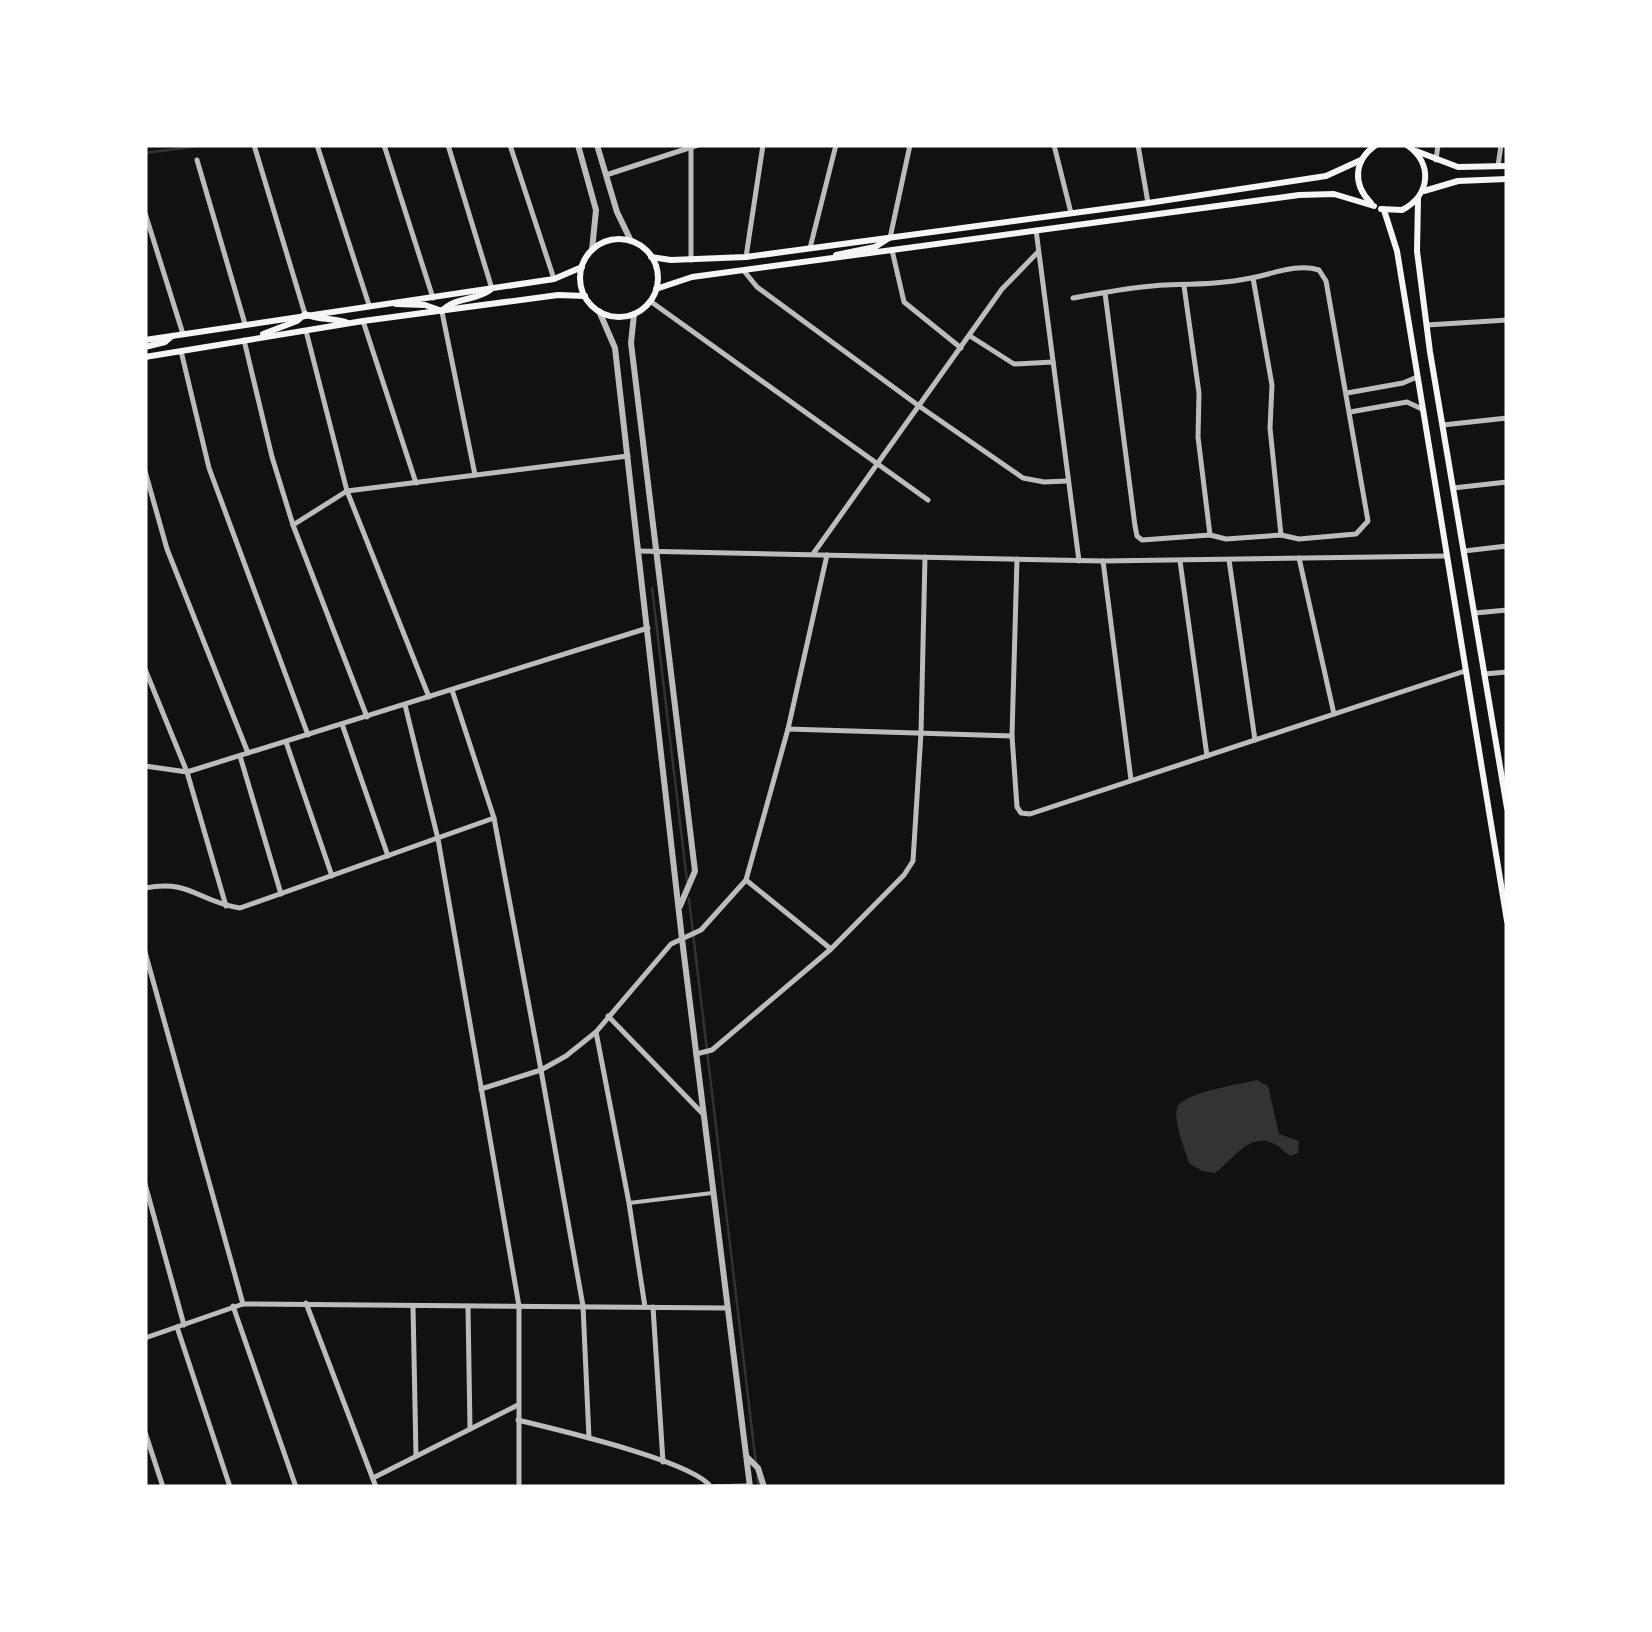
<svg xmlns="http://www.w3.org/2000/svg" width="1652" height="1632" font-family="Karla,sans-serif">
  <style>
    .water { fill: #333 }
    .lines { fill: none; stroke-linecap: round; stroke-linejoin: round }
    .stream { stroke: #333; stroke-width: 2.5 }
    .pedestrian { stroke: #bcbcbc; stroke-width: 4 }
    .minor { stroke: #bcbcbc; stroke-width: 5 }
    .tertiary { stroke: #bcbcbc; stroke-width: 6 }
    .secondary { stroke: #f5f5f5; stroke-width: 6 }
  </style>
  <rect width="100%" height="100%" fill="#111"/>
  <path class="water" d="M1257,1080L1268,1086L1279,1134L1299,1141L1298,1153L1291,1156C1286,1154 1282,1149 1278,1146C1251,1128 1233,1160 1215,1173L1202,1171L1189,1163C1185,1149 1173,1122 1177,1108C1181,1093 1241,1084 1257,1080Z"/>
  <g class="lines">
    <g class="stream">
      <path d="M145,153L207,145"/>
      <path d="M652,588L687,881"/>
      <path d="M689,899L756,1464"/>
      <path d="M757,1477L759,1487"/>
    </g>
    <path class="pedestrian" d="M629,1203L712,1193"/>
    <g class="minor">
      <path d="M254,145L305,314"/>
      <path d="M317,145L369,305"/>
      <path d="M384,145L433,298"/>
      <path d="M448,145L492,289"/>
      <path d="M510,145L554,279"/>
      <path d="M1054,145L1071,213"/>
      <path d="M1138,145L1148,203"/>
      <path d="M691,148V260"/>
      <path d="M197,160L245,324"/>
      <path d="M1436,160L1438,145"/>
      <path d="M1498,166L1501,145"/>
      <path d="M606,175L698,145"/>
      <path d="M145,213L183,334"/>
      <path d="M1036,230L1079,561"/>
      <path d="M890,238L910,145"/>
      <path d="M810,248L836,145"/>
      <path d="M892,250L904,302L961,348"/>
      <path d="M746,257L763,145"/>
      <path d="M744,271L757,287L919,406L1023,478L1044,482L1067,481"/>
      <path d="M1253,278L1272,385L1270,428L1281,535"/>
      <path d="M1184,286L1199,393L1198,437L1210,535"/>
      <path d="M1073,298C1103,293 1135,286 1166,285C1194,284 1223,284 1251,278C1273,274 1297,263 1319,270L1326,281L1368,521L1356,534L1299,539L1281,535L1226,539L1210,535L1142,540L1137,536L1135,526L1105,293"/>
      <path d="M650,301L928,500"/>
      <path d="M442,312L475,475"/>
      <path d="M363,321L416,483"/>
      <path d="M1427,325L1507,320"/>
      <path d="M306,331L347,491L429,697"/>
      <path d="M970,336L1014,364L1053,362"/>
      <path d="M244,340L272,457L293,525L367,717"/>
      <path d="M181,351L209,468L308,735"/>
      <path d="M1347,393L1403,383L1417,377"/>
      <path d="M1350,412L1407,402L1422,409"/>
      <path d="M1443,425L1507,418"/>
      <path d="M145,471L167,549L248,753"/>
      <path d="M1453,488L1507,482"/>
      <path d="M293,525L347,491L628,456"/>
      <path d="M638,551L1103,561L1446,556"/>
      <path d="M1464,551L1507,546"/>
      <path d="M813,554L1002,289L1038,252"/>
      <path d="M1299,558L1334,714"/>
      <path d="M1017,559L1012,736L1017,807L1021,813L1030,814L1465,671"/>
      <path d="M1229,560L1255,740"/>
      <path d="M1103,561L1131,780"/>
      <path d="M1180,561L1207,756"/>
      <path d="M1475,613L1507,610"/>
      <path d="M145,669L187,772L226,906"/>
      <path d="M1484,674L1507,672"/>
      <path d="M452,690L494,818L541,1070L583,1306L589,1438"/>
      <path d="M405,705L438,839L519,1306V1487"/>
      <path d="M342,724L388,856"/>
      <path d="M788,729L1012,736"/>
      <path d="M286,742L332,876"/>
      <path d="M240,756L281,894"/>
      <path d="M145,766L187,772L648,628"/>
      <path d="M746,880L831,949"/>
      <path d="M145,888C191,879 198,902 240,908L494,818"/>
      <path d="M145,952L243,1304"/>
      <path d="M608,1016L703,1114"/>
      <path d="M596,1032L629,1203L645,1307"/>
      <path d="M696,1054L712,1050L831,949L904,875L913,861L921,733L925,557"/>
      <path d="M481,1089L541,1070L566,1056L596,1032L671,944L701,930L746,880L788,729L827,555"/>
      <path d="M145,1184L184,1325"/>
      <path d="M306,1303L376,1487"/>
      <path d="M233,1306L296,1487"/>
      <path d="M413,1306L416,1456"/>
      <path d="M468,1307L470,1429"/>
      <path d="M653,1307L663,1462"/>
      <path d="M177,1327L230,1487"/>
      <path d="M145,1338L243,1304L726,1308"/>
      <path d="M518,1420C554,1429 694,1461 711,1487"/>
      <path d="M145,1432L163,1487"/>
      <path d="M373,1478L518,1405"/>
      <path d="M700,1487L750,1486"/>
    </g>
    <g class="tertiary">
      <path d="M578,145L596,210L592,250"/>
      <path d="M597,145L617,212L631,241"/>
      <path d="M599,311L615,348L682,939L750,1487"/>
      <path d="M634,314L631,343L695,871L680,906"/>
      <path d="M747,1457L758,1468L764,1487"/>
    </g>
    <g class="secondary">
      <path d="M1416,151L1458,167L1507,166"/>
      <path d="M1424,191L1458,181L1507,179"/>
      <path d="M1418,199L1417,251L1430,352L1507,808"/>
      <path d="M1371,203C1352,184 1354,160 1376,145"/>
      <path d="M1381,209L1402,210C1431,195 1433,163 1407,145"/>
      <path d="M1384,210L1397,251L1507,921"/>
      <circle cx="619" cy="278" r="39"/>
      <path d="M836,255L875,247L889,238"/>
      <path d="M651,257L671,260L746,257L1148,203L1326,176L1361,160"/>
      <path d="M656,289L692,277L1299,195L1334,194L1374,206"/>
      <path d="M396,304L425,305L442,311C455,297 475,301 490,290"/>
      <path d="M263,334L297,321L305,314C320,321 334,317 348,323"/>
      <path d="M145,340L554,279L582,267"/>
      <path d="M145,347L165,342L172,336"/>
      <path d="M145,357L363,321L558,295L585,296"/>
    </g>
  </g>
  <rect width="1652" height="1632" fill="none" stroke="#ffffff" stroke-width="295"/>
</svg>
